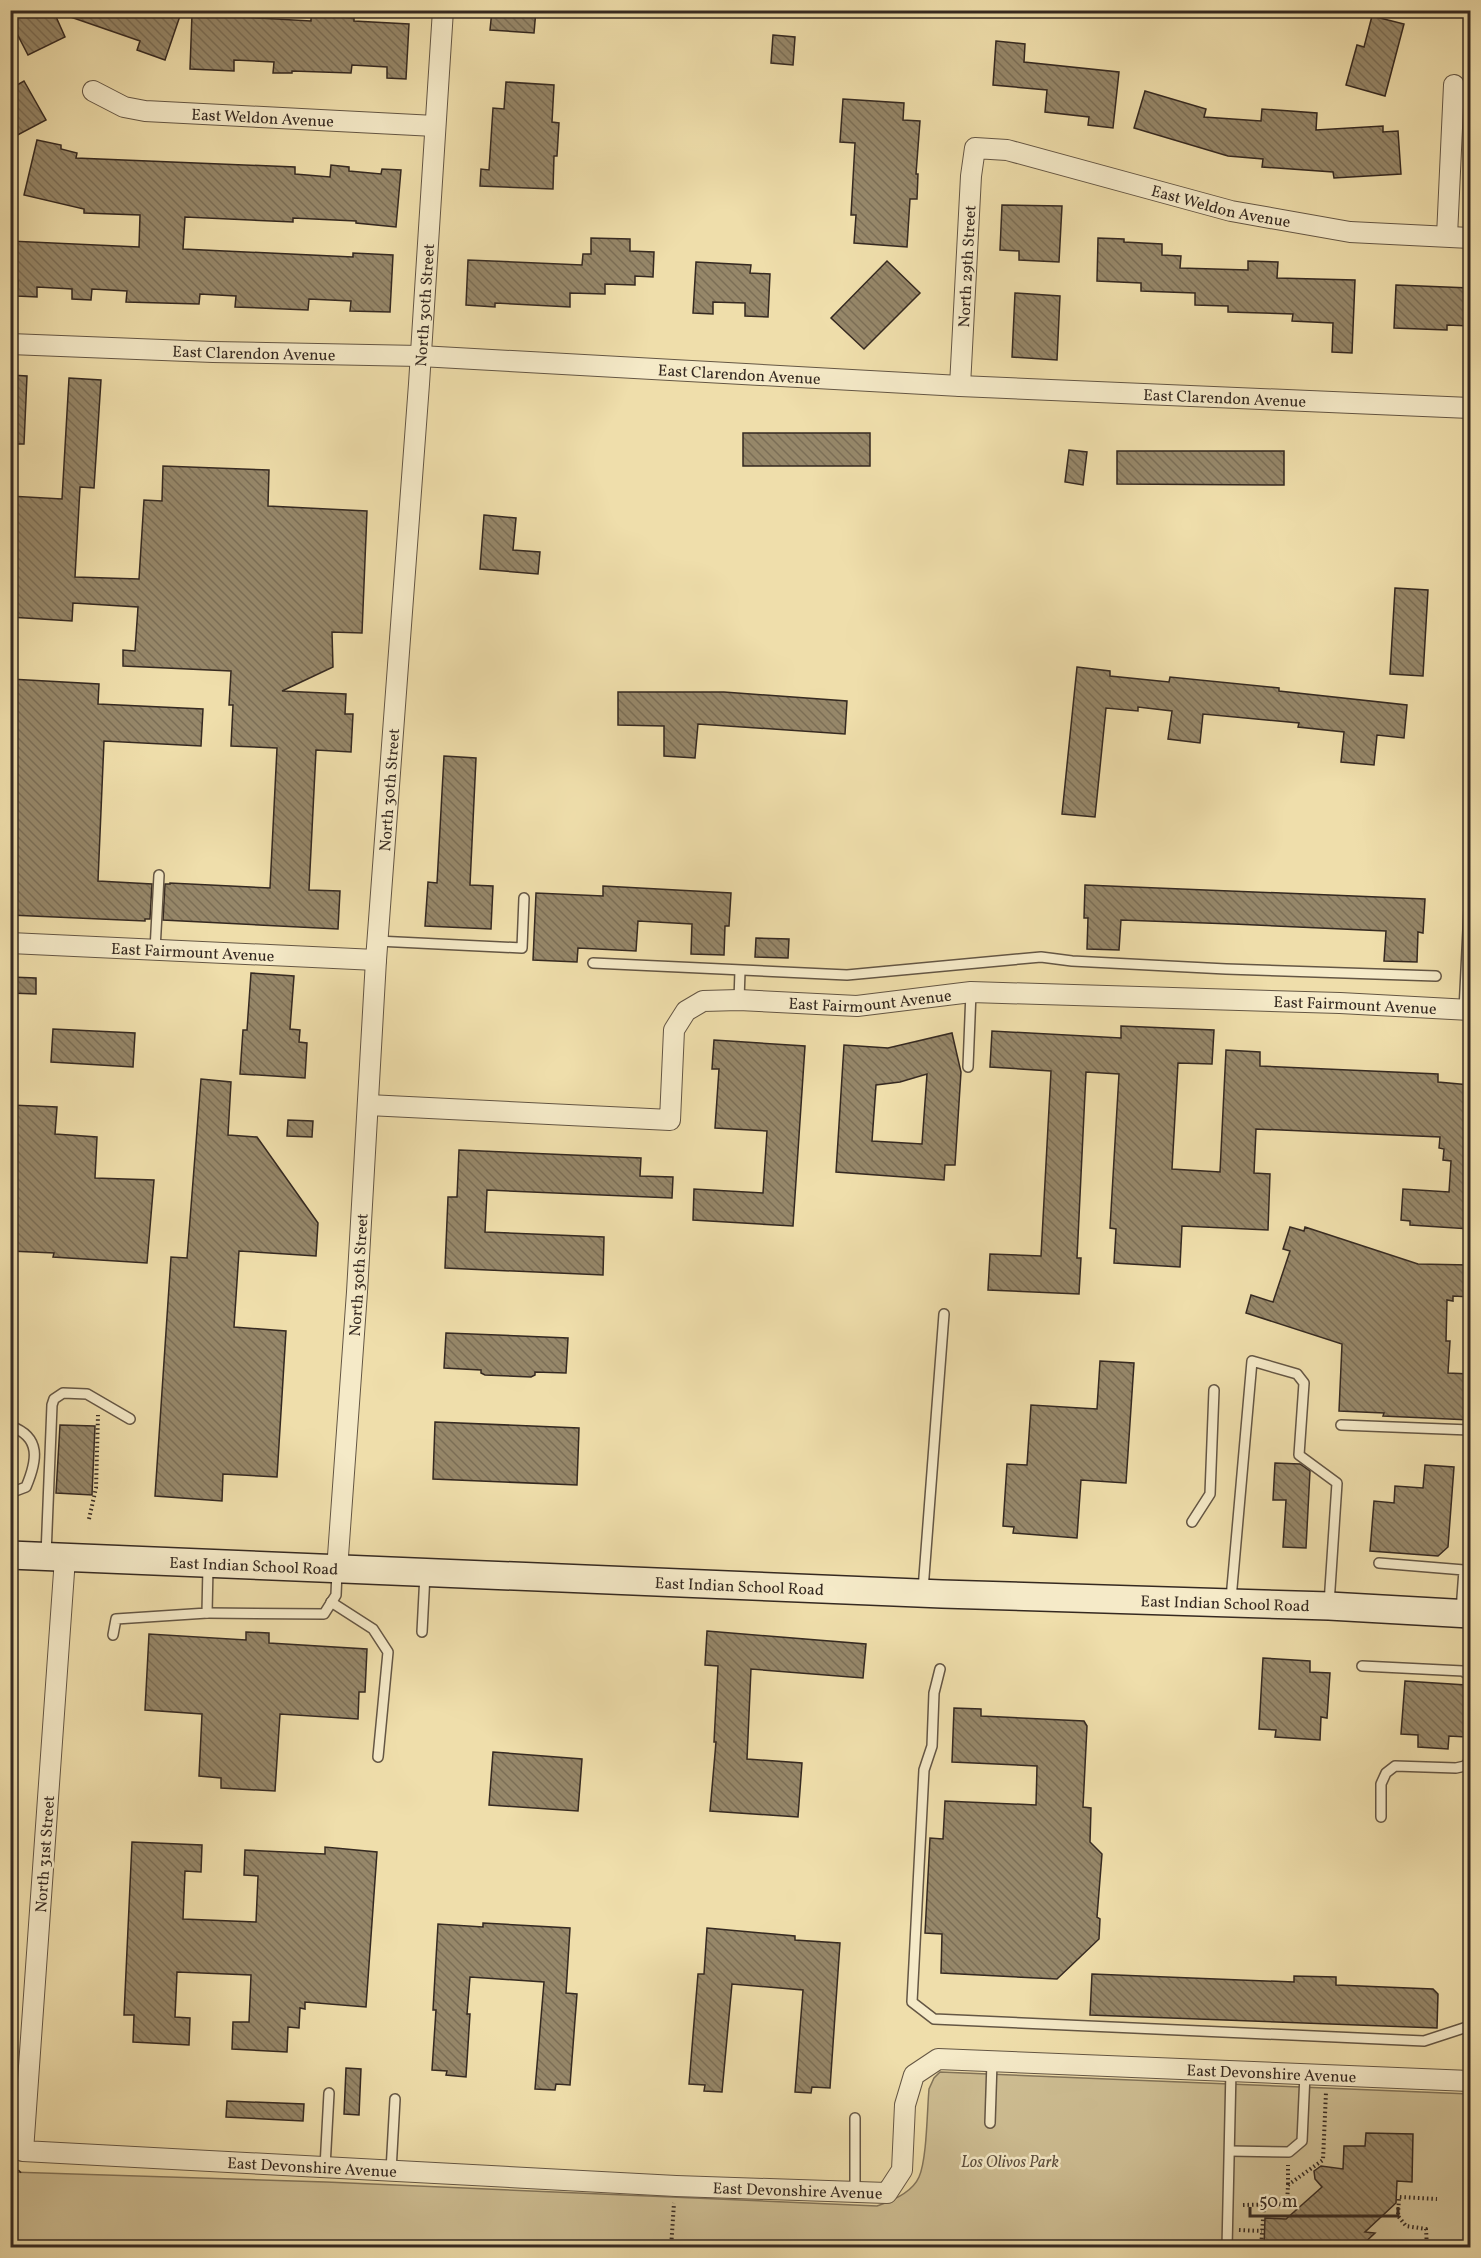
<svg xmlns="http://www.w3.org/2000/svg" width="1481" height="2258" font-family="Vollkorn,serif">
  <style>
    .park { fill: #cfbf94; stroke: #82745a; stroke-width: 1.5 }
    .building { fill: url(#building-back-hatch); stroke: #352921; stroke-width: 1.5; fill-rule: evenodd }
    .lines { fill: none; stroke-linecap: round; stroke-linejoin: round }
    .lane-casing { stroke: #645644; stroke-width: 12 }
    .street-casing { stroke: #645644; stroke-width: 22 }
    .secondary-casing { stroke: #352921; stroke-width: 30 }
    .path { stroke: #352921; stroke-width: 4; stroke-dasharray: 1.5 3; stroke-linecap: butt }
    .lane { stroke: #f5eac8; stroke-width: 9 }
    .street { stroke: #f5eac8; stroke-width: 20 }
    .secondary { stroke: #f5eac8; stroke-width: 27 }
    .labels { text-anchor: middle; stroke-width: 5; stroke-linejoin: round; paint-order: stroke }
    .street-label { font-size: 16px; fill: #352921; stroke: #f5eac8 }
    .park-label { font-size: 16px; font-style: italic; fill: #5c4e3e; stroke: #f5eac8 }
  </style>
  <defs>
    <pattern id="building-back-hatch" width="6" height="6" patternUnits="userSpaceOnUse" patternTransform="scale(1.5)"><rect width="6" height="6" fill="#968769"/><path d="M-1 5l2 2M0 0l6 6M5-1l2 2" fill="none" stroke="#7b6e56"/></pattern>
  </defs>
  <rect width="100%" height="100%" fill="#efdeab"/>
  <filter id="stains"><feTurbulence type="fractalNoise" baseFrequency=".00333" numOctaves="4"/><feColorMatrix values="0 0 0 0 .2 0 0 0 0 .09 0 0 0 0 .02 0 0 0 .5 -.17"/></filter>
  <radialGradient id="worn" r=".72"><stop offset=".6" stop-color="#630" stop-opacity="0"/><stop offset="1" stop-color="#630" stop-opacity=".3"/></radialGradient>
  <path class="park" d="M940,2072L1470,2094V2140L1463,2247L11,2248V2172L326,2182L877,2206C892,2201 912,2193 919,2177C927,2159 927,2111 929,2089L934,2078Z"/>
  <g class="building">
    <path d="M10,10H53L65,37L28,55L10,20Z"/>
    <path d="M60,10H182L165,60L137,50L140,41L59,13Z"/>
    <path d="M492,10H536L534,33L490,30Z"/>
    <path d="M192,14L311,21V15L354,18V21L409,24L406,79L387,78V67L352,65L351,73L292,71V73H273L274,62L234,60V71L190,69Z"/>
    <path d="M1372,16L1404,24L1385,96L1346,85L1357,45L1364,47Z"/>
    <path d="M773,35L795,37L793,65L771,63Z"/>
    <path d="M996,41L1025,44L1024,62L1119,72L1113,128L1088,125L1089,117L1045,112L1047,90L993,85Z"/>
    <path d="M24,81L46,120L10,139V89Z"/>
    <path d="M506,82L554,85L552,122L559,123L557,156H554L553,189L480,186L481,169L489,170L493,108L504,109Z"/>
    <path d="M1145,91L1206,109L1204,117L1261,121L1262,109L1317,113L1316,130L1383,126V132L1398,131L1401,174L1334,178L1333,172L1262,167L1263,159L1228,156L1134,128Z"/>
    <path d="M843,99L904,103L903,120L920,121L916,174H918L917,199H910L907,247L854,243L856,215H851L855,143L840,142Z"/>
    <path d="M37,140L61,145V149L77,153L76,158L295,167V174L330,177L331,165L349,167V171L381,174L382,169L401,170L396,227L356,223V221L293,218V222L185,217L183,249L353,257V253L393,255L390,312L350,311L351,301L309,299L308,310L235,307L236,296L200,294L199,304L126,302L127,291L92,289L91,300L72,299V289L37,287V297L17,296L18,281H10V241L139,247L140,215L84,213V209L24,195Z"/>
    <path d="M1002,205L1062,206L1059,262L1019,260V251L1000,250Z"/>
    <path d="M591,238L630,239V251L654,252L653,277L635,276V285L605,284V294L570,293V307L495,303V307L466,305L468,260L582,265L583,254H591Z"/>
    <path d="M1098,238L1124,239V242L1162,244V255L1181,256L1180,268L1248,270V261L1278,262L1277,278L1355,280L1352,353L1332,352L1333,323L1292,321L1293,314L1228,312V306L1195,305V293L1141,291V283L1097,281Z"/>
    <path d="M887,261L920,293L864,349L831,318Z"/>
    <path d="M696,262L751,265L750,273L770,274L768,317L745,316V303L713,302V314L693,313Z"/>
    <path d="M1396,285L1470,288V326L1447,325V330L1394,328Z"/>
    <path d="M1015,293L1060,296L1057,360L1012,357Z"/>
    <path d="M10,375L27,376L24,444H10Z"/>
    <path d="M69,378L101,380L94,488L80,487L75,577L139,579L144,500L162,501L163,466L269,470L268,506L367,511L362,633L332,632L333,667L282,691L346,694L345,714H353L351,752L316,750L309,890L340,891L338,929L163,920L165,884H170V883L270,888L277,748L231,746L233,705H229L231,671L123,666V650L135,651L138,607L73,603L72,621L10,617V496L62,499Z"/>
    <rect x="743" y="433" width="127" height="33"/>
    <path d="M1069,450L1087,452L1083,485L1065,482Z"/>
    <path d="M1117,451H1284V485L1117,484Z"/>
    <path d="M484,515L516,518L513,550L540,552L538,574L480,569Z"/>
    <path d="M1395,588L1428,590L1423,676L1390,674Z"/>
    <path d="M1077,667L1110,671V676L1169,682L1170,677L1279,688V691L1407,705L1404,738L1377,735L1374,765L1341,762L1344,732L1298,727L1299,723L1203,714L1200,743L1168,739L1172,711L1138,707V711L1106,708L1095,817L1062,814Z"/>
    <path d="M10,679L99,684L98,704L203,709L201,746L104,741L98,881L152,884L150,919H145V921L10,915Z"/>
    <path d="M618,692H724L847,701L845,734L698,724L695,758L664,756V726L618,725Z"/>
    <path d="M444,756L476,758L470,885L493,886L491,929L425,926L428,882L437,883Z"/>
    <path d="M1085,885L1425,899L1423,933L1418,932L1417,962L1384,961L1386,931L1233,924L1121,920L1119,950L1087,949L1088,918H1084Z"/>
    <path d="M603,886L731,893L729,926H725L724,955L691,954L692,924L638,921L636,951L578,948L577,962L533,960L536,893L603,896Z"/>
    <path d="M756,938L789,939L788,958L755,957Z"/>
    <path d="M251,973L294,976L290,1029L300,1030L299,1042L307,1043L305,1078L240,1074L243,1030H247Z"/>
    <path d="M10,977L36,978V994L10,993Z"/>
    <path d="M1121,1026L1214,1030L1212,1064L1178,1063L1172,1169L1220,1172L1226,1050L1260,1052V1066L1438,1074V1082L1470,1085V1229L1410,1225V1221L1401,1220L1403,1189L1449,1192L1451,1161L1443,1160L1444,1149L1439,1148L1440,1137L1256,1129L1254,1173L1270,1174L1268,1230L1182,1226L1180,1267L1114,1263L1116,1229L1110,1228L1119,1074L1086,1072L1077,1258H1081L1079,1294L988,1290L990,1254L1041,1256L1051,1071L990,1067L992,1031L1121,1038Z"/>
    <path d="M53,1029L135,1033L133,1067L51,1062Z"/>
    <path d="M952,1033L961,1072L955,1165H945L944,1180L836,1172L844,1045L888,1048ZM927,1074L922,1144L872,1141L876,1085L900,1082Z"/>
    <path d="M714,1040L805,1046L793,1226L693,1220L694,1189L763,1193L767,1131L715,1128L719,1069H712Z"/>
    <path d="M201,1079L231,1082L228,1135L257,1137L318,1223L316,1256L239,1251L234,1327L286,1331L277,1477L223,1474L222,1501L155,1496L171,1257L187,1258Z"/>
    <path d="M10,1105L57,1107L55,1134L97,1137L95,1178L154,1180L147,1263L53,1257L54,1253L10,1251Z"/>
    <path d="M288,1120L313,1121L312,1137L287,1136Z"/>
    <path d="M459,1150L641,1158L640,1176L673,1177L672,1198L487,1190L485,1232L604,1237L603,1275L445,1268L448,1197H457Z"/>
    <path d="M1290,1227L1304,1231L1305,1227L1418,1264L1470,1265V1297L1453,1296V1301L1447,1300L1446,1341H1450L1448,1373L1470,1374V1420L1383,1416L1384,1413L1339,1411L1342,1344L1246,1313L1251,1295L1273,1302L1290,1251L1283,1249Z"/>
    <path d="M446,1333L568,1338L566,1373L535,1372V1375L531,1377L485,1375L481,1373V1370L444,1368Z"/>
    <path d="M1100,1361L1134,1363L1126,1483L1081,1480L1077,1538L1013,1533L1014,1527L1003,1526L1007,1464L1027,1465L1031,1405L1097,1409Z"/>
    <path d="M435,1422L579,1428L577,1485L433,1479Z"/>
    <path d="M60,1425L95,1426L92,1495L56,1493Z"/>
    <path d="M1275,1463L1300,1464L1310,1471L1306,1548L1283,1547L1286,1500H1273Z"/>
    <path d="M1425,1465L1454,1467L1448,1547L1438,1556L1370,1551L1374,1501L1394,1503L1395,1486L1423,1488Z"/>
    <path d="M707,1631L866,1644L863,1678L751,1669L747,1759L802,1763L798,1817L710,1811L716,1742H714L718,1666L705,1665Z"/>
    <path d="M246,1632L269,1633V1643L367,1649L365,1692H359L358,1719L280,1714L275,1791L221,1788V1778L199,1776L202,1714L145,1710L149,1634L246,1640Z"/>
    <path d="M1263,1658L1310,1661V1672L1330,1673L1327,1718L1321,1717L1320,1740L1275,1737L1276,1730L1259,1729Z"/>
    <path d="M1405,1681L1466,1685V1737L1449,1736L1448,1749L1418,1747V1735L1401,1734Z"/>
    <path d="M954,1708L981,1709V1716L1084,1721L1087,1726L1083,1807L1091,1808L1090,1842L1102,1854L1097,1917L1100,1919L1099,1939L1057,1979L941,1973L942,1934L925,1933L930,1838L943,1839L945,1801L1036,1805L1037,1766L952,1762Z"/>
    <path d="M493,1752L582,1759L578,1811L489,1805Z"/>
    <path d="M132,1842L202,1845L201,1872L185,1871L183,1919L256,1922L258,1876L244,1875L245,1850L325,1854V1847L377,1852L366,2007L305,2002V2009L300,2008L299,2028L288,2027L287,2052L232,2049L233,2022H249L251,1975L177,1972L175,2017L190,2018L189,2045L133,2042L134,2015H124Z"/>
    <path d="M483,1923L570,1928L566,1993L577,1994L570,2085L556,2084L555,2090L535,2089L544,1982L470,1977L467,2014H470L466,2077L446,2075L447,2071L432,2070L436,2010H433L438,1924L483,1927Z"/>
    <path d="M707,1928L795,1936V1940L840,1943L830,2088L812,2087L811,2093L795,2092L803,1990L732,1984L722,2092L704,2091L705,2085L689,2084L698,1974H704Z"/>
    <path d="M1092,1974L1294,1982V1976L1336,1977V1985L1433,1989L1438,1994L1437,2028L1090,2015Z"/>
    <path d="M346,2068L361,2069L359,2115L344,2114Z"/>
    <path d="M227,2101L304,2104L303,2121L226,2117Z"/>
    <path d="M1366,2133L1413,2134L1412,2182L1397,2181L1396,2203L1365,2232L1375,2233L1360,2247H1264L1265,2218L1286,2219L1322,2187L1315,2179L1314,2171L1321,2166L1343,2169L1344,2146H1365Z"/>
  </g>
  <g class="lines">
    <g class="lane-casing">
      <g id="lane">
        <path d="M377,941L522,948L524,898"/>
        <path d="M155,950L159,875"/>
        <path d="M593,963L847,975L1041,957L1072,961L1226,969L1436,976"/>
        <path d="M739,1000L740,971"/>
        <path d="M1464,1010L1470,890"/>
        <path d="M968,1067L971,992"/>
        <path d="M1341,1425L1470,1430"/>
        <path d="M10,1426C42,1437 37,1461 26,1487L10,1493"/>
        <path d="M1192,1522L1210,1494L1214,1390"/>
        <path d="M46,1555L52,1405L54,1399L63,1393L87,1394L130,1419"/>
        <path d="M1379,1563L1464,1570L1461,1611"/>
        <path d="M923,1590L944,1314"/>
        <path d="M1231,1599L1252,1361L1297,1374L1304,1383L1299,1455L1337,1483L1329,1604"/>
        <path d="M331,1602L373,1629L388,1652L378,1757"/>
        <path d="M207,1613L324,1614L336,1595L337,1571"/>
        <path d="M422,1632L425,1574"/>
        <path d="M113,1635L116,1619L207,1613L208,1567"/>
        <path d="M1362,1666L1463,1671L1470,1676"/>
        <path d="M940,1669L934,1693L932,1746L924,1770L912,2002L934,2019L1424,2041L1470,2026"/>
        <path d="M1381,1817V1784L1386,1773L1395,1766L1456,1768L1465,1766L1470,1760"/>
        <path d="M990,2123L992,2062"/>
        <path d="M1230,2151L1289,2152L1302,2141L1305,2074"/>
        <path d="M325,2167L329,2093"/>
        <path d="M391,2171L395,2099"/>
        <path d="M855,2192V2118"/>
        <path d="M1227,2248L1231,2070"/>
      </g>
    </g>
    <g class="street-casing">
      <g id="street">
        <path id="s1" d="M93,91L124,107L145,111L435,126"/>
        <path d="M1447,236L1454,85"/>
        <path id="s2" d="M10,344L213,352L420,356L960,386L1470,408"/>
        <path id="s3" d="M960,386L971,176L975,148L1007,150L1231,211L1350,232L1470,238"/>
        <path id="s4" d="M10,943L376,960"/>
        <path id="s5" d="M368,1105L670,1120L674,1030L686,1011L703,1001L739,1000L857,1006L971,992L1340,1003L1470,1010"/>
        <path id="s6" d="M65,1558L23,2151L676,2186L887,2193L902,2170L905,2105L914,2075L938,2059L1470,2081"/>
        <path id="s7" d="M337,1570L357,1292L376,960L419,384L443,10"/>
      </g>
    </g>
    <g class="secondary-casing">
      <g id="secondary">
        <path id="s8" d="M10,1555L942,1594L1329,1606L1470,1614"/>
      </g>
    </g>
    <g class="path">
      <path d="M89,1519L96,1488L98,1415"/>
      <path d="M1288,2184V2165"/>
      <path d="M10,2187L14,2177L21,2170"/>
      <path d="M1287,2204L1298,2208"/>
      <path d="M1243,2205L1287,2204L1288,2185L1323,2160L1326,2092"/>
      <path d="M1239,2230L1262,2231"/>
      <path d="M671,2248L674,2203"/>
      <path d="M1261,2248L1264,2205"/>
      <path d="M1427,2248L1426,2229L1406,2226L1398,2216L1399,2197L1437,2199"/>
    </g>
    <use href="#lane" class="lane"/>
    <use href="#street" class="street"/>
    <use href="#secondary" class="secondary"/>
  </g>
  <g class="labels">
    <g class="street-label">
      <text dy="6" stroke="none"><textPath href="#s1" startOffset="174">East Weldon Avenue</textPath></text>
      <text dy="6" stroke="none"><textPath href="#s3" startOffset="492">East Weldon Avenue</textPath></text>
      <text dy="6" stroke="none"><textPath href="#s3" startOffset="120">North 29th Street</textPath></text>
      <text dy="6" stroke="none"><textPath href="#s7" startOffset="1268">North 30th Street</textPath></text>
      <text dy="6" stroke="none"><textPath href="#s2" startOffset="244">East Clarendon Avenue</textPath></text>
      <text dy="6" stroke="none"><textPath href="#s2" startOffset="730">East Clarendon Avenue</textPath></text>
      <text dy="6" stroke="none"><textPath href="#s2" startOffset="1216">East Clarendon Avenue</textPath></text>
      <text dy="6" stroke="none"><textPath href="#s7" startOffset="782">North 30th Street</textPath></text>
      <text dy="6" stroke="none"><textPath href="#s4" startOffset="183">East Fairmount Avenue</textPath></text>
      <text dy="6" stroke="none"><textPath href="#s5" startOffset="602">East Fairmount Avenue</textPath></text>
      <text dy="6" stroke="none"><textPath href="#s5" startOffset="1088">East Fairmount Avenue</textPath></text>
      <text dy="6" stroke="none"><textPath href="#s7" startOffset="296">North 30th Street</textPath></text>
      <text dy="6" stroke="none"><textPath href="#s8" startOffset="244">East Indian School Road</textPath></text>
      <text dy="6" stroke="none"><textPath href="#s8" startOffset="730">East Indian School Road</textPath></text>
      <text dy="6" stroke="none"><textPath href="#s8" startOffset="1216">East Indian School Road</textPath></text>
      <text transform="translate(44 1854) rotate(-86)" y="6">North 31st Street</text>
      <text dy="6" stroke="none"><textPath href="#s6" startOffset="1946">East Devonshire Avenue</textPath></text>
      <text dy="6" stroke="none"><textPath href="#s6" startOffset="884">East Devonshire Avenue</textPath></text>
      <text dy="6" stroke="none"><textPath href="#s6" startOffset="1370">East Devonshire Avenue</textPath></text>
    </g>
    <g class="park-label">
      <text x="1010" y="2167">Los Olivos Park</text>
    </g>
  </g>
  <rect width="1481" height="2258" fill="none" stroke="#efdeab" stroke-width="36"/>
  <rect x="12" y="12" width="1457" height="2234" fill="none" stroke="#352921" stroke-width="3"/>
  <rect x="18" y="18" width="1445" height="2222" fill="none" stroke="#352921" stroke-width="1.5"/>
  <path d="M1250 2207v9h148v-9" fill="none" stroke="#352921" stroke-width="3"/>
  <text x="1259" y="2207" font-size="18" fill="#352921" stroke="#f5eac8" stroke-width="4.5" paint-order="stroke">50 m</text>
  <rect width="100%" height="100%" filter="url(#stains)"/>
  <rect width="100%" height="100%" fill="url(#worn)"/>
</svg>
